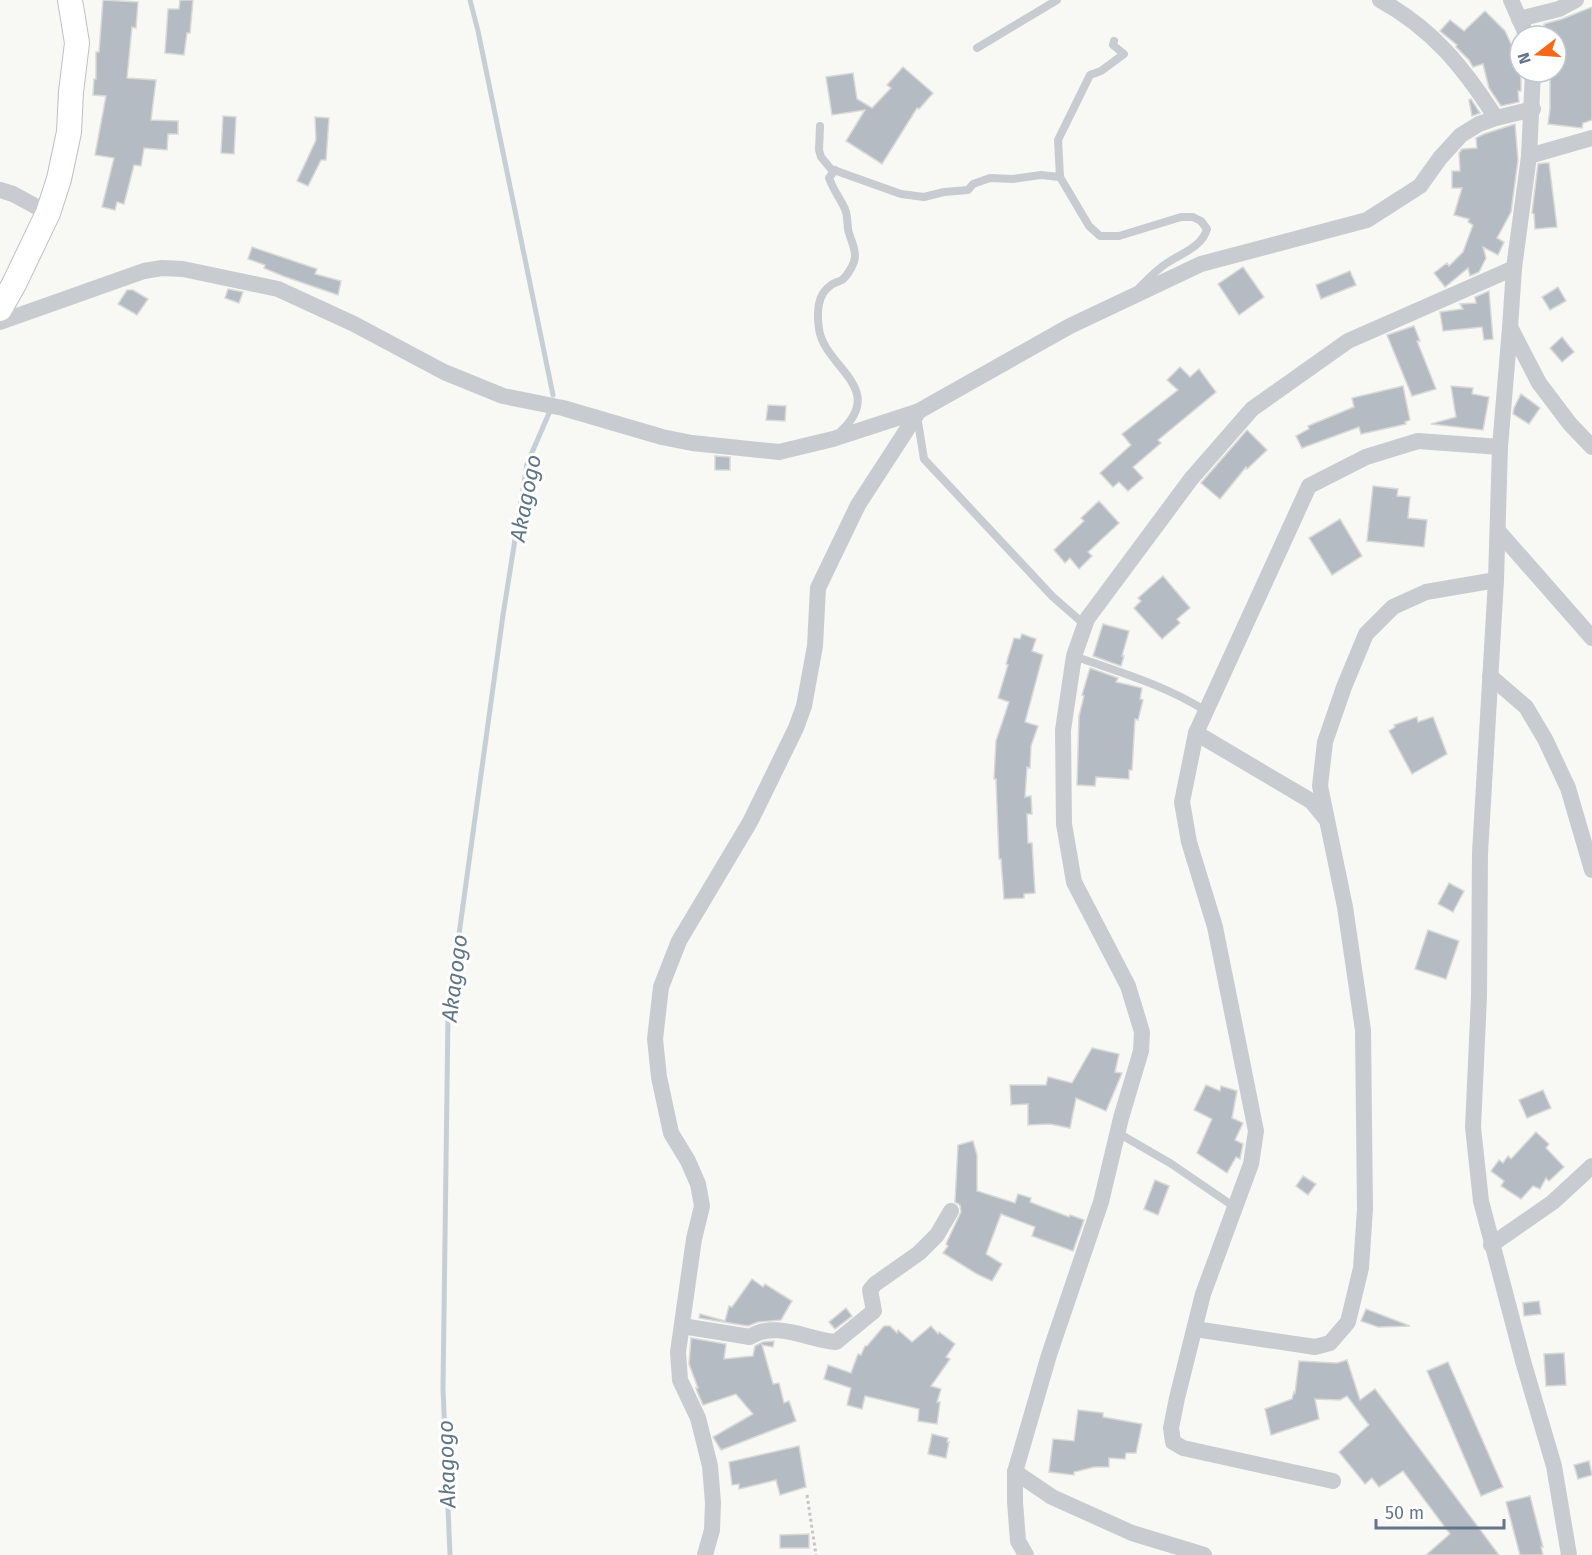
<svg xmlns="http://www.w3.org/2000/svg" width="1592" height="1555" font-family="'Fira Sans',sans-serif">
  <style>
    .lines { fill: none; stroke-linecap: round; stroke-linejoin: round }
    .stream { stroke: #c5cfd5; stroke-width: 5 }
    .building { fill: #b4bbc2; stroke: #d9dad7; stroke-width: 1.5 }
    .secondary-casing { stroke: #bcc0c6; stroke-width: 26 }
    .path { stroke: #c3c5c7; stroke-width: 3; stroke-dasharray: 3 3; stroke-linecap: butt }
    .lane { stroke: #c8cbcf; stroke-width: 8 }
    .street { stroke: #c8cbcf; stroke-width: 16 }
    .secondary { stroke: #fff; stroke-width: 24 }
    .labels { text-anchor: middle; stroke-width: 6; stroke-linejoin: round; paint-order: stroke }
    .water-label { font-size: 22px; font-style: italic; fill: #5f7685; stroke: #fff }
  </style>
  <rect width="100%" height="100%" fill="#f8f8f5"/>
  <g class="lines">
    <g class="stream">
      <path d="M470,0L478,31L553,395"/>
      <path d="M450,1555L443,1389L448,1014L503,615L527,464L550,411"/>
    </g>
  </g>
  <g class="building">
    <path d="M103,0L138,2L136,28L132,27L127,78L156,80L151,120L178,121V134H168L167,150L144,148L141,166L134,165L124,204L117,202L115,210L102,207L114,158L95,155L106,96L93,95L94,79H96V52H99Z"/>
    <path d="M180,0H193L190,33H187L184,55L165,53L168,9H179Z"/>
    <path d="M1592,7V120L1583,123L1582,128L1548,124L1550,109V72H1556V36H1545L1544,24L1562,19Z"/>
    <path d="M1485,11L1505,31L1514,50L1517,49L1520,58L1521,81V91H1518L1519,102L1501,106L1489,88L1483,64L1473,67L1469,60L1456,47L1457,45L1440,31L1450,20L1464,31Z"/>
    <path d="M903,67L933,93L919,109L917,108L882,164L846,141L865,110L832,115L826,77L853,73L857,99L872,108L891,88L887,85Z"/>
    <path d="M1471,99L1480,113L1472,116L1469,100Z"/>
    <path d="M223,116L236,117L234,154L221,153Z"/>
    <path d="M315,117L329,118L326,160H321L308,186L297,181L316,140Z"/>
    <path d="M1515,124L1518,160L1511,212L1497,238L1504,242L1498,255L1483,247L1486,258L1479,272L1470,276L1468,268L1445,287L1434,273L1447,263L1449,266L1463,252L1473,225L1468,222L1469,219L1454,215L1462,188H1452V171H1460L1459,153L1462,149L1477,148L1476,138L1484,134Z"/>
    <path d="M1544,163H1549L1557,227L1535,229L1534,214L1532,213L1538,164Z"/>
    <path d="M252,247L317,269L315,274L341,281L338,295L283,276L264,268L265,265L248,259Z"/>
    <path d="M1243,267L1264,297L1239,315L1218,284Z"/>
    <path d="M1350,271L1356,285L1321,299L1316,285Z"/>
    <path d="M1558,287L1566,301L1550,310L1542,297Z"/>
    <path d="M228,289L243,292L239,303L225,298Z"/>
    <path d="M127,290H133L148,299L137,315L118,304Z"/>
    <path d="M1489,291L1493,339L1484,340L1482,327L1443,331L1440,312L1463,309L1460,304L1476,303L1475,297Z"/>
    <path d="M1414,326L1420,341H1417L1436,389L1412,396L1387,335Z"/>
    <path d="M1562,337L1574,352L1562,362L1550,348Z"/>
    <path d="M1180,367L1190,377L1199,369L1216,392L1158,440L1161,443L1133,467L1143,478L1128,491L1119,482L1113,487L1100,473L1131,445L1122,434L1178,390L1167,380Z"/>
    <path d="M1403,386L1410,420L1405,422L1406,424L1361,434L1359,427L1302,448L1296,436L1309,429L1308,426L1354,407L1352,398Z"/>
    <path d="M1451,386L1473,388L1472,394L1489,397L1483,430L1431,424L1456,417Z"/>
    <path d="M1521,394L1540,408L1529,424L1513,414L1514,408Z"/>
    <path d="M768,405L786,406L785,421L766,420Z"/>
    <path d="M1247,430L1267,450L1247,469L1246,467L1220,499L1201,483Z"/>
    <path d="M715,456L730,457V470H715Z"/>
    <path d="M1373,486L1398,489L1397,496L1410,497L1408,518L1427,520L1424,547L1367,541Z"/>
    <path d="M1099,501L1119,523L1088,552L1092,556L1079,569L1070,558L1065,563L1054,550L1084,521L1081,518Z"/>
    <path d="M1340,519L1362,556L1332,575L1309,538Z"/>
    <path d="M1163,576L1190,608L1177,619L1180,623L1162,639L1134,608L1141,601L1138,598Z"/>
    <path d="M1103,624L1129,631L1122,656H1124L1121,666L1093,656Z"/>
    <path d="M1022,634L1036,639L1032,651L1043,655L1025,722L1038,726L1031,746L1030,768L1027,767L1025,797L1031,796L1032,814H1027L1028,843H1032L1035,893L1024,894V898L1004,899L1001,859H999L996,779H994L996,741L1009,702L998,698L1008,665L1006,664L1014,638L1020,639Z"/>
    <path d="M1090,668L1118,678L1116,682L1142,688L1140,699L1143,700L1138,720L1135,719L1132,770H1129V779L1096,777L1095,786L1077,785L1079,716L1084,696L1082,695Z"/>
    <path d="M1417,717L1418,722L1433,717L1447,754L1412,774L1389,731L1395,727L1394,725Z"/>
    <path d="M1449,883L1464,891L1453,912L1438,904Z"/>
    <path d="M1428,930L1459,941L1446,979L1415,969Z"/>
    <path d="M1092,1048L1119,1054L1115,1072L1122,1073L1106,1111L1076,1098L1070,1128L1050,1124L1028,1125V1104L1011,1105L1010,1085H1046L1048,1077L1072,1083Z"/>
    <path d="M1206,1085L1220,1091L1221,1086L1237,1091L1232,1118L1243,1123L1235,1140L1243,1144L1240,1159L1236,1157L1227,1173L1197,1153L1212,1119L1194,1110Z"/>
    <path d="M1543,1090L1551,1108L1527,1118L1519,1100Z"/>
    <path d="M1536,1132L1549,1144L1546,1148L1564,1167L1549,1181L1546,1178L1540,1189L1533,1186L1521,1199L1501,1186L1504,1181L1491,1171L1499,1160L1503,1163L1508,1156L1511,1159Z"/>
    <path d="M973,1141L977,1155V1191L1015,1203L1018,1194L1031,1198L1030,1202L1069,1217L1070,1215L1084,1220L1073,1251L1032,1236L1035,1227L1001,1214L986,1254L1002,1264L992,1281L977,1274L943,1253L948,1246L946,1244L961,1212L960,1205L955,1202L958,1145Z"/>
    <path d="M1303,1176L1316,1184L1308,1195L1296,1186Z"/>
    <path d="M1155,1180L1169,1186L1158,1215L1144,1209Z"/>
    <path d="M752,1279L763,1287L765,1284L792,1301L781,1320L758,1322L748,1326L699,1318L700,1314L725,1321L729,1306L732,1307Z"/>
    <path d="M1539,1301L1541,1314L1524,1316L1523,1303Z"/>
    <path d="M846,1308L852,1316L835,1329L829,1322Z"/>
    <path d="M1366,1309L1410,1326L1378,1327L1361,1321Z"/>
    <path d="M884,1326H890L897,1333L898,1330L912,1342L931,1326L938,1334L939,1332L955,1344L946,1357L950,1359L931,1386L941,1389L937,1402H940L937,1424L918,1421L919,1409L865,1396L862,1409L847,1405L851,1388L824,1379L828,1365L851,1373L858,1354L861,1355L865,1346H867Z"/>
    <path d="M691,1338L726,1344L724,1359L753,1356L755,1346L763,1342L774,1341L773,1347L762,1345L773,1384L779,1383L784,1403L789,1401L796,1421L721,1450L713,1437L753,1414L736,1394L703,1405L697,1391L696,1388H698L689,1364Z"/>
    <path d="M1564,1353L1566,1385L1546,1386L1544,1354Z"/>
    <path d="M1347,1360L1360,1400L1375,1389L1499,1555H1426L1450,1534L1403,1471L1379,1487L1372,1478L1365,1484L1339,1452L1369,1425L1347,1396L1340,1400L1315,1399L1319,1419L1271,1435L1265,1409L1292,1399L1294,1392L1295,1393L1299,1361L1337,1363Z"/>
    <path d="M1448,1362L1503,1487L1481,1496L1427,1371Z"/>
    <path d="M1078,1410L1103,1413V1417L1142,1424L1136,1453H1126L1125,1459L1109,1458V1467H1094L1074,1472V1475L1049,1472L1053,1439L1074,1441Z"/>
    <path d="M932,1434L948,1438L947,1442H949L946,1458L928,1454Z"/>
    <path d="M799,1446L806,1487L780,1495L776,1480L739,1489V1484L732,1485L729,1462Z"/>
    <path d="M1589,1461L1592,1475L1578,1479L1574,1465Z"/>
    <path d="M1530,1496L1543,1547H1541L1543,1555H1520L1506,1502Z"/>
    <path d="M809,1534V1548H780V1535Z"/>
  </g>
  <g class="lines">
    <g class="secondary-casing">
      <path id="secondary" d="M0,309L14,284L48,213L59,179L69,132L71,92L77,43L70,0"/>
    </g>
    <path class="path" d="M807,1495L816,1555"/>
    <g class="lane">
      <path d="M1114,41L1113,45L1124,54L1101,71L1090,75L1058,140L1060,177L1089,226L1100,236H1119L1181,217H1193L1201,221L1207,229C1202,247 1182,253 1167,263C1156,270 1147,280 1138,289"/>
      <path d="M977,48L1057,0"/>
      <path d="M820,126L819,150L821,157L831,169L901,194L924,197L944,192L968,190L973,184L990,178L1013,179L1041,175L1060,177"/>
      <path d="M835,170L829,178C833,189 839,197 844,207C848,214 847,222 848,229C850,239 855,246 855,256C855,263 848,275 842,280C838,282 833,283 830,286C817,295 817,315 819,329C824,367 888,388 840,432"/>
      <path d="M917,416L924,459L1052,596L1085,625"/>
      <path d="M1074,656C1119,672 1165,685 1206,711"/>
      <path d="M1118,1133L1170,1163L1236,1208"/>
    </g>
    <g class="street">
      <path d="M1380,0C1433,29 1464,68 1496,118"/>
      <path d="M1511,0L1527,36"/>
      <path d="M1519,19L1559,9L1576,0"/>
      <path d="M1533,72L1529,156L1514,268L1510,328L1500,447L1496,580L1480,853L1479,997L1473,1127L1481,1201L1523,1361L1554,1466L1569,1555"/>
      <path d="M1529,156L1592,138"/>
      <path d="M0,190L13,194L48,213"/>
      <path d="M0,322L144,271L162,268L183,269L278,289L354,324L444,372L503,396L563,408L662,437L692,443L779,452L833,439L919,411L1070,326L1201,264L1367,220L1420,186L1440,158L1461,135L1479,124L1496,118L1533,109"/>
      <path d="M1511,329L1539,383L1570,424L1592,447"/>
      <path d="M1499,532L1592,638"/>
      <path d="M1490,676L1526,707L1545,739L1568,788L1592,870"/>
      <path d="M1196,733L1311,801L1325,818"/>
      <path d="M1491,1245L1553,1202L1592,1166"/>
      <path d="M682,1326L750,1337C775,1320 809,1340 836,1342L874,1311L870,1290L875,1284L919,1253L937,1235L951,1211"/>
      <path d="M1195,1329L1315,1347L1330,1343L1348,1322L1361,1268L1365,1209L1363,1030L1345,907L1320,786L1325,742L1344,687L1366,634L1393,607L1426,592L1496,580"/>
      <path d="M1015,1472L1052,1497L1132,1533L1204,1555"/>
      <path d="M1333,1481L1183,1448L1173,1442L1171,1428L1177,1398L1203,1294L1251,1164L1256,1131L1215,927L1189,842L1182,802L1196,733L1309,486L1366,457L1418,441L1500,447"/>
      <path d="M705,1555L712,1530L713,1503L710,1466L698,1418L680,1380L678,1352L694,1239L702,1206L698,1184L688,1161L671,1133L659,1077L655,1039L661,987L679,941L750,822L796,728L804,706L815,646L818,588L858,505L919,411"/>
      <path d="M1026,1555L1018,1541L1015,1502V1472L1049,1355L1101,1202L1121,1118L1141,1051L1142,1032L1128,986L1074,882L1064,824L1063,730L1074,656L1087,619L1191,479L1252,409L1348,341L1514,268"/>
    </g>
    <use href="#secondary" class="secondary"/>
  </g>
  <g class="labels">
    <g class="water-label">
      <text transform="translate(525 498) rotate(-79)" y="8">Akagogo</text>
      <text transform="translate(454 978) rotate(-83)" y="8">Akagogo</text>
      <text transform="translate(446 1464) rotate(-92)" y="8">Akagogo</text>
    </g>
  </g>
  <g transform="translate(1538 54) rotate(253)"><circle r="28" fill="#ffffff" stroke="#c1c7d0" stroke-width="1.5"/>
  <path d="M0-4.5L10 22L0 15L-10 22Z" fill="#f56818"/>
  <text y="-9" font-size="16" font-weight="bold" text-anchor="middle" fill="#647489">N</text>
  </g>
  <path d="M1376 1519v9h128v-9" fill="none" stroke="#647489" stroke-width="3"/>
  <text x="1385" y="1519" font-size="18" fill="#647489" stroke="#ffffff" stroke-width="4.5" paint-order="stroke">50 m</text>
</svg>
